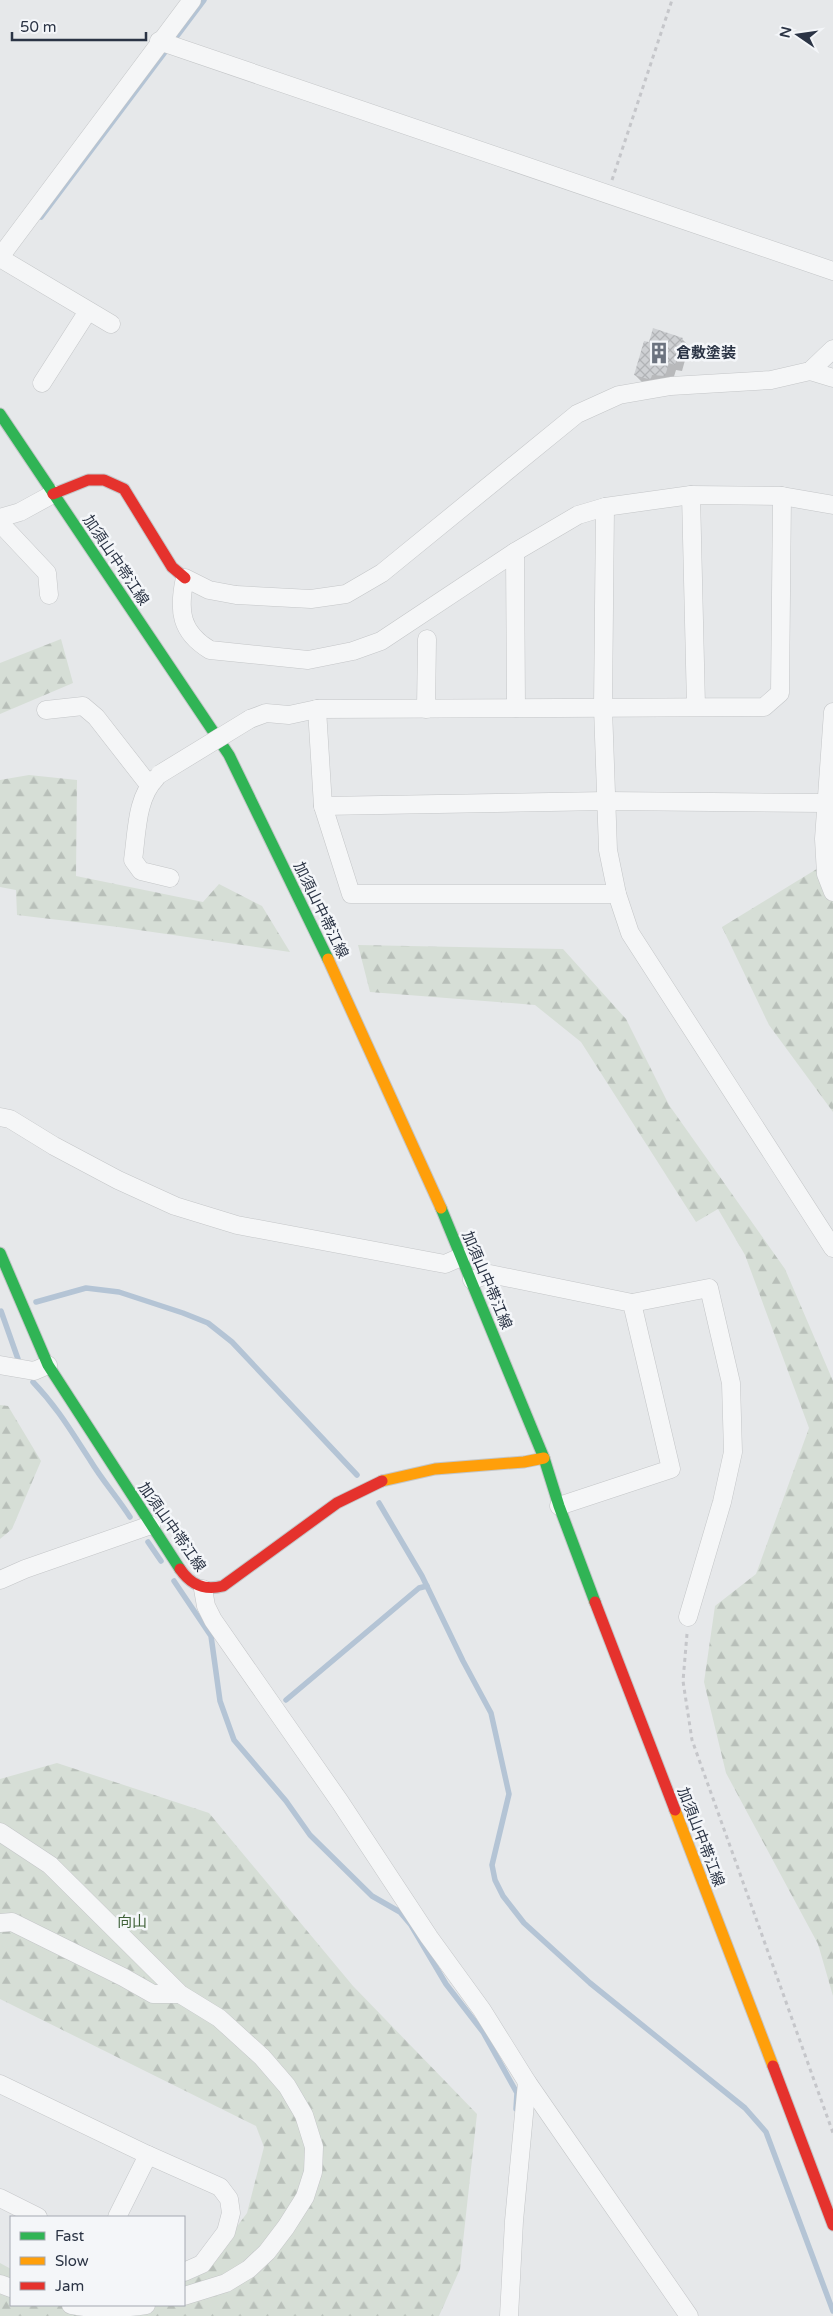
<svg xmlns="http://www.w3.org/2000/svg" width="833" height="2316" font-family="'Varela Round','Noto Sans JP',sans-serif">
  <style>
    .forest { fill: url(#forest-firs) }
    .shadow { fill: #0003 }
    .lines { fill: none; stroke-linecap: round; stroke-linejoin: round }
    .stream { stroke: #b4c4d5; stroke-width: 5.5 }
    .building { fill: url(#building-cross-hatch) }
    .street-casing { stroke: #c4c6c8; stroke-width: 19 }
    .fast-casing { stroke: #c4c6c8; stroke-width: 13 }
    .slow-casing { stroke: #c4c6c8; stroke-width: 13 }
    .jam-casing { stroke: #c4c6c8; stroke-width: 13 }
    .path { stroke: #c5c6ca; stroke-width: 3; stroke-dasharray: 4 4; stroke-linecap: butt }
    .street { stroke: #f5f6f7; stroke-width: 18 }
    .fast { stroke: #30b455; stroke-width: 11 }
    .slow { stroke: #ff9f0a; stroke-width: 11 }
    .jam { stroke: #e5322d; stroke-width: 11 }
    .street-bridge-casing { stroke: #c4c6c8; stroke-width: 19; stroke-linecap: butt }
    .street-bridge { stroke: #f5f6f7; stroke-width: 18 }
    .labels { text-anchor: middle; stroke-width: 5; stroke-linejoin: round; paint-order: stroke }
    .poi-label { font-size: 15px; font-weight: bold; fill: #2b3445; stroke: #f4f6f9; text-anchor: start }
    .street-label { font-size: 15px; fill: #2b3445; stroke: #f4f6f9 }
    .park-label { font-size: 15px; fill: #3f6138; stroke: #f4f6f9 }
  </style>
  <defs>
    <pattern id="forest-firs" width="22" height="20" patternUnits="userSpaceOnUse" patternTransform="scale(1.25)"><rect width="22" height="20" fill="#d6ded6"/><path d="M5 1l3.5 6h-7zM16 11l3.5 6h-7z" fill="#b8bfb9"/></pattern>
    <pattern id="building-cross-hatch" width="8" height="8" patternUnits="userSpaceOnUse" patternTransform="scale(1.25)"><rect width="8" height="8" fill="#ced0d3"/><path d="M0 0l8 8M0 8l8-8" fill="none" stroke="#b1b3b6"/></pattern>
  </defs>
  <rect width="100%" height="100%" fill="#e6e8ea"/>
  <g class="forest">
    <path d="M61,639L73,683L0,714V663Z"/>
    <path d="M29,775L77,780L76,876L203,902L219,884L262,906L290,952L118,927L17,915L16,890L0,887V780Z"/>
    <path d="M833,859V1112L769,1025L722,927Z"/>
    <path d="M358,945L563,949L626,1019L669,1105L785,1269L833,1381V1996L818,1944L726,1773L704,1682L715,1606L756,1574L809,1428L745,1255L718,1209L696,1222L581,1042L535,1005L370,992Z"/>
    <path d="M0,1405L8,1406L41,1461L12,1529L0,1539Z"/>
    <path d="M57,1763L209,1813L353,1986L477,2114L460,2269L439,2316H0V2263L11,2269V2305H184V2278L212,2260L247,2213L264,2147L256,2126L0,1999V1779Z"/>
  </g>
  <path class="shadow" d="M682,339L689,346L682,371L676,370L672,383L656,386L642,382L635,375L650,344Z"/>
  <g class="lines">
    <g class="stream">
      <path d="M41,217L204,0"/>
      <path d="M36,1302L86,1288L119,1292L183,1313L208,1323L232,1342L357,1475"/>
      <path d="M1,1311L18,1359"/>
      <path d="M33,1382C57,1407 71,1431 90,1460C102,1480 117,1497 130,1517"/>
      <path d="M379,1503L422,1576L463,1661L491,1713L509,1794L492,1865L495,1880L503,1896L524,1923L590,1983L745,2108L766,2132L833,2311"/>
      <path d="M148,1542L161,1561"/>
      <path d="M174,1581L211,1636L220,1701L234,1740L286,1801L310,1835L372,1896L400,1912L411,1925L446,1984L483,2032L517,2093L516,2109"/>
      <path d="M286,1700L419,1588L427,1586"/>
    </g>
  </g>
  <path class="building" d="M653,328L683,338L675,365L669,363L665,376L652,375L651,379H648L634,375L644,341L649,342Z"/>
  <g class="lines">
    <g class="street-casing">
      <g id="street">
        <path d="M159,41L833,271"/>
        <path d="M0,257L192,0"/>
        <path d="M0,258L111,324"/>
        <path d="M833,349L810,371L771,380L671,386L619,395L577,414L382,573L346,594L311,599L236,595L209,590L185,578C178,610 180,632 210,650L308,660L353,651L381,641L515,552L578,515L605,507L691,495L782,496L833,505"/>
        <path d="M810,371L833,378"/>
        <path d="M42,383L88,311"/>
        <path d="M691,495L696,706"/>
        <path d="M605,507L603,708L608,850L617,894L630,933L833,1248"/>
        <path d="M0,518L20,512L53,494"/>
        <path d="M0,523L47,573L49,595"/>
        <path d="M515,552L516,708"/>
        <path d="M426,709L427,639"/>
        <path d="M46,710L83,706L96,717L149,785"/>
        <path d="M833,712L824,839L826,874L833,892"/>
        <path d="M250,719L266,713L289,715L317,709"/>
        <path d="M156,778C136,798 137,833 133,860L141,871L170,878"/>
        <path d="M323,806L606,801L825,803"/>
        <path d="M617,894H351L323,806L317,709L764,707L780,693L782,496"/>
        <path d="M0,1117L10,1119L54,1146L118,1180L175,1206L237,1225L445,1264L461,1257"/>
        <path d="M472,1280L490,1274L632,1303L671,1469L559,1506"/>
        <path d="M632,1303L709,1288L731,1383L733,1452L722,1502L688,1617"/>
        <path d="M0,1365L34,1371L48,1365"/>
        <path d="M0,1580L25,1569L151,1525"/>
        <path d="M203,1589L206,1606L213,1620L340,1802L429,1937L482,2010L527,2082L689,2316"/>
        <path d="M0,1832L50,1865L180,1994L219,2018L262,2057L287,2086L304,2115L314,2147L313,2172L305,2197L286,2227L267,2252L249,2269L226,2283L184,2296"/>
        <path d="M0,1923L12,1922L123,1977L153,1994H180"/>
        <path d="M0,2084L148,2155L220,2187L229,2199L231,2213L226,2232L202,2264L184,2272"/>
        <path d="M0,2198L38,2217"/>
        <path d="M117,2217L148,2155"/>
        <path d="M0,2284L11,2288"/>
        <path d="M71,2305C97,2310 120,2309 146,2305"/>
        <path d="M509,2316L514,2221L527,2082"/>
      </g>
    </g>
    <g class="fast-casing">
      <g id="fast">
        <path d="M0,414L229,755L328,959"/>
        <path d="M441,1208L544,1458L559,1506L595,1602"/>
        <path d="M0,1253L48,1365L180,1569"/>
      </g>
    </g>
    <g class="slow-casing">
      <g id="slow">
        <path d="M328,959L441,1208"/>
        <path d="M382,1481L435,1469L524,1462L544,1458"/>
        <path d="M675,1810L773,2066"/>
      </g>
    </g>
    <g class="jam-casing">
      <g id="jam">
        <path d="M53,494L88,480H104L124,489L172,567L185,578"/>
        <path d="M180,1569C191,1585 204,1591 223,1586L337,1503L382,1481"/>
        <path d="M595,1602L675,1810"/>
        <path d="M773,2066L833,2225"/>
      </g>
    </g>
    <g class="path">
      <path d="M612,180L672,0"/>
      <path d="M687,1634L683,1681L692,1740L833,2133"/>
    </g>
    <use href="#street" class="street"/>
    <use href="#fast" class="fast"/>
    <use href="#slow" class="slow"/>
    <use href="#jam" class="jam"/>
    <g class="street-bridge-casing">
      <path id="street-bridge" d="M160,774L250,719"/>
    </g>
    <use href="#street-bridge" class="street-bridge"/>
  </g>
  <defs>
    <g id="building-bare" transform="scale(1.725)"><path d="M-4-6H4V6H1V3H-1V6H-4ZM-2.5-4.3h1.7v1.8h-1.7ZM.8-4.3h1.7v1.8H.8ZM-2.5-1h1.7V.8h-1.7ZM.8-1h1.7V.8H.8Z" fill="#6c737f" stroke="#f4f6f9" stroke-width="2.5" paint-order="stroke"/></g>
  </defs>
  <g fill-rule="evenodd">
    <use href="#building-bare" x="659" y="353"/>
  </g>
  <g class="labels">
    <g class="poi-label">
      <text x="676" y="358">倉敷塗装</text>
    </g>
    <g class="street-label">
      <text transform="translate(116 560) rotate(56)" y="5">加須山中帯江線</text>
      <text transform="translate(321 910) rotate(64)" y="5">加須山中帯江線</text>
      <text transform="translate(487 1280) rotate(67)" y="5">加須山中帯江線</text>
      <text transform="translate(172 1527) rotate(55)" y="5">加須山中帯江線</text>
      <text transform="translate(701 1837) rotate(69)" y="5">加須山中帯江線</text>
    </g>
    <g class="park-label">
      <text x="132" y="1927">向山</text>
    </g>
  </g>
  <rect x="10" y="2216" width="175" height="90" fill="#f4f6f9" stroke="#a4a8b1"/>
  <rect x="20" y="2232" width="25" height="8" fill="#30b455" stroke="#a4a8b1"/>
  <text x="55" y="2241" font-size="15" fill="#2b3445">Fast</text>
  <rect x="20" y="2257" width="25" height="8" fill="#ff9f0a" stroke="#a4a8b1"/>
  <text x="55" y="2266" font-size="15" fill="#2b3445">Slow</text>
  <rect x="20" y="2282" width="25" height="8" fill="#e5322d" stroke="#a4a8b1"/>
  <text x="55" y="2291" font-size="15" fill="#2b3445">Jam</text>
  <g transform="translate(798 35) rotate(283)" stroke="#f4f6f9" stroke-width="4" paint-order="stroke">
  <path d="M0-4L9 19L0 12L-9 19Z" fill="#2b3445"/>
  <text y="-8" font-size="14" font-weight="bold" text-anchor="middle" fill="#2b3445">N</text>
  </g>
  <path d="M12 32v8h134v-8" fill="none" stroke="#2b3445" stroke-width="2.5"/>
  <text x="20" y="32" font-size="15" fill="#2b3445" stroke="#f4f6f9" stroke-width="4" paint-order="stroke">50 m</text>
</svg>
